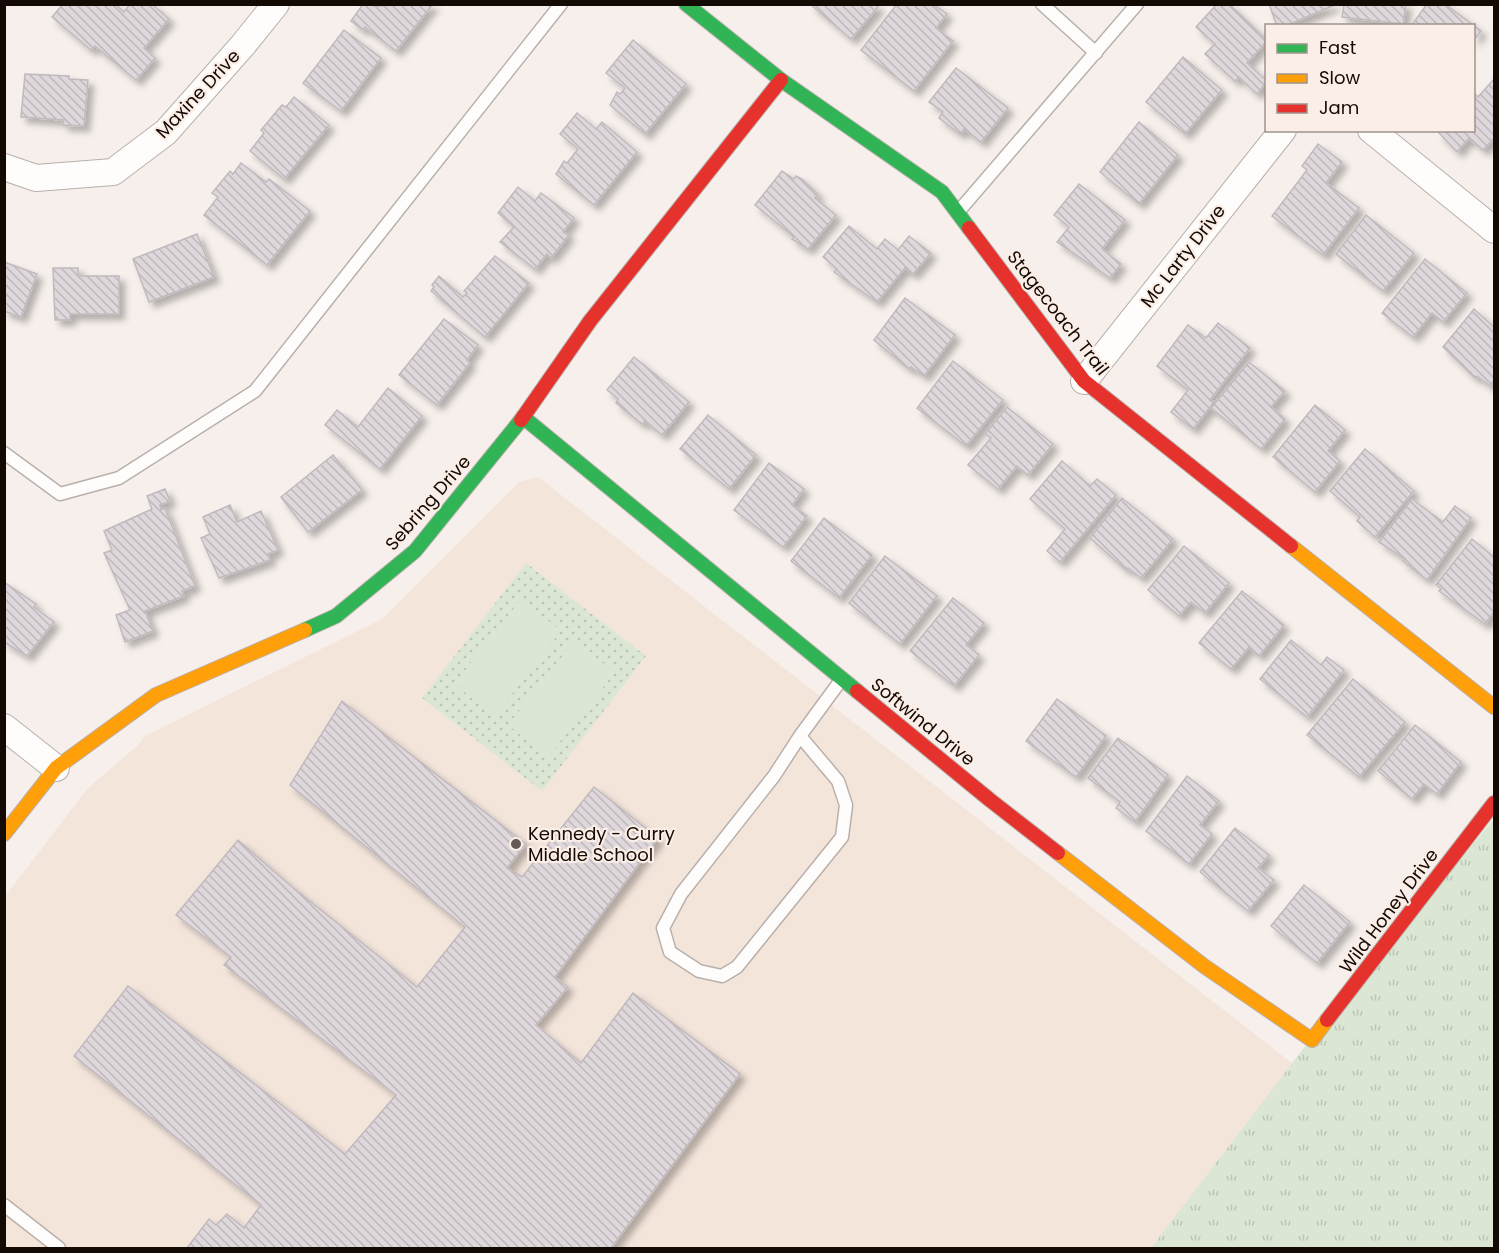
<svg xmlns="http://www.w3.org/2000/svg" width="1499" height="1253" font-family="Poppins,sans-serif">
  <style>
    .built { fill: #f4e5db }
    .grass { fill: url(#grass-tufts) }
    .park { fill: url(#park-dots) }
    .pitch { fill: #dbe7d4 }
    .building { fill: url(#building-back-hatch); stroke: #c0babe; stroke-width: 1.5; filter: url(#shadow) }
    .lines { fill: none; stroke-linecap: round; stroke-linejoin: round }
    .lane-casing { stroke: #b9b0ab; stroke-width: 15 }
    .street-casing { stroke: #b9b0ab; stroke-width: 28 }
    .fast-casing { stroke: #b9b0ab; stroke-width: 16 }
    .slow-casing { stroke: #b9b0ab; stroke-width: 16 }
    .jam-casing { stroke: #b9b0ab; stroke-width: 16 }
    .lane { stroke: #fefdfc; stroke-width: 12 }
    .street { stroke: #fefdfc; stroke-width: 26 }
    .fast { stroke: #30b455; stroke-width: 14 }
    .slow { stroke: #ff9f0a; stroke-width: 14 }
    .jam { stroke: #e5322d; stroke-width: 14 }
    .poi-dot { fill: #635a55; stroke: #fbeee6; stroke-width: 2 }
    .labels { text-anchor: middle; stroke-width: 4.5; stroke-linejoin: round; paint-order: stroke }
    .street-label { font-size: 18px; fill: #140a04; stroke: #fbeee6 }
    .poi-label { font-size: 18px; fill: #140a04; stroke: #fbeee6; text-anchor: start }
  </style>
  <defs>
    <pattern id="grass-tufts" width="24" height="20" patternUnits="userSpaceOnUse" patternTransform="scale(1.5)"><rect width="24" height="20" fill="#dbe7d4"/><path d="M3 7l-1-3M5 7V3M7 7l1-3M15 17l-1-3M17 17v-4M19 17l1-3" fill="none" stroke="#bbc5b4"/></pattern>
    <pattern id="park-dots" width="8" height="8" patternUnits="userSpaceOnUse" patternTransform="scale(1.5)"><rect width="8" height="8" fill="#dbe7d4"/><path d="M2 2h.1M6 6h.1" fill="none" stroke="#bbc5b4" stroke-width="1.8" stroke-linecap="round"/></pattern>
    <pattern id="building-back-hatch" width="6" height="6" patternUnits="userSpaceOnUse" patternTransform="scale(1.5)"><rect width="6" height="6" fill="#ded8dc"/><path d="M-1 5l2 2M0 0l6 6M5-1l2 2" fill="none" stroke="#beb8bb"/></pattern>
    <filter id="shadow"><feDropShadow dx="5.5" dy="5.5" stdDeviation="3" flood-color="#0004"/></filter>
  </defs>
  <rect width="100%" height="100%" fill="#f6efeb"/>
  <path class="built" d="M538,477L1292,1063L1164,1248H5L4,898L87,789L137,746L145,736L382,619L519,482Z"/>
  <path class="grass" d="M1494,819V1248H1151L1325,1020Z"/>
  <path class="park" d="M526,563L646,656L542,791L422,698Z"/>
  <g class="pitch">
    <path d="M521,599L561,631L495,716L454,684Z"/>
    <path d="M574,641L615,672L548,757L508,725Z"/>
  </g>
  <g class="building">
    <path d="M63,4H115L124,12L130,4H152L169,19L144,48L155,58L136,80L95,46L91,50L52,17Z"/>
    <path d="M363,4L376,6L433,4L396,51L365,27L363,30L351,21Z"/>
    <path d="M810,4H875L878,7L851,39Z"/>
    <path d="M897,4H933L947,14L936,28L953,41L914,91L861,50Z"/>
    <path d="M1217,4H1229L1266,39V42L1247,63L1266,80V83L1257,94L1239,77L1235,81L1205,54L1215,44L1196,27Z"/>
    <path d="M1269,4H1335V5L1285,26H1277Z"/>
    <path d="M1344,4H1406L1403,24L1342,17Z"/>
    <path d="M1427,4H1445L1481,31L1474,40V26H1411Z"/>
    <path d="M344,30L381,58L341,111L303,83Z"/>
    <path d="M633,40L686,84L645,134L610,105L617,92L620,94L625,88L606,73Z"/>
    <path d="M1183,57L1222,90L1185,134L1146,102Z"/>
    <path d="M956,68L1008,108L981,142L964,129L960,134L939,118L943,112L929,102Z"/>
    <path d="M25,74L69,76V79L88,80L84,126L63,125L64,120L21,117Z"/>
    <path d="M1494,79V138L1483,150L1469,138L1457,152L1439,133L1441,130H1474V93L1478,97Z"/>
    <path d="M294,97L329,125L284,179L250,151L264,133L261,130L282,105L286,107Z"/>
    <path d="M577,113L596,129L602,122L637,152L594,205L556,174L564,161L567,163L578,149L560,134Z"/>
    <path d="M1139,122L1178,155L1139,204L1100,172Z"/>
    <path d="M1318,144L1342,162L1326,183L1359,208L1323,255L1272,216L1307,170L1302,166Z"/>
    <path d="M241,163L266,182L269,179L310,211L267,265L204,215L218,197L212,193L230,171L233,174Z"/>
    <path d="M782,171L794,179L796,176L802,179L818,194L815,198L836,215L808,249L792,239L794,237L755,205Z"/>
    <path d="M1079,184L1125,220L1102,249L1121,264L1110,278L1057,242L1069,227L1054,215Z"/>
    <path d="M518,187L535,201L541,193L574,218L563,232L569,235L551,258L547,254L535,269L500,242L514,227L498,213Z"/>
    <path d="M1366,215L1414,253L1383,291L1336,254Z"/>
    <path d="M849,226L877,249L885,239L898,250L909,236L931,253L913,274L905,268L877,302L834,272L837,269L823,257Z"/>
    <path d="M197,234L214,277L149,302L133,259Z"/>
    <path d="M495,256L529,283L485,337L431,291L434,287L432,285L439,276L463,297L467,293L464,291Z"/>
    <path d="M1425,259L1467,293L1443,322L1432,313L1413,337L1382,313Z"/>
    <path d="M4,262L37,274L21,317L4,311Z"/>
    <path d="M53,268H78V276H119V314H70V320H55Z"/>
    <path d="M905,298L955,335L924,376L911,367L909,369L874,340Z"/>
    <path d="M1474,309L1494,327V380L1490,386L1477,376L1475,378L1443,347Z"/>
    <path d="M444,319L478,345L467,360L470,363L437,405L399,375Z"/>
    <path d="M1218,323L1250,348L1210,400L1214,402L1193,429L1171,412L1188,390L1157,366L1188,325L1206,338Z"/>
    <path d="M634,357L689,402L662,435L645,421L642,424L616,403L618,399L607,390Z"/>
    <path d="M953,361L1003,400L966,446L917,408Z"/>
    <path d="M1249,362L1285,391L1271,407L1285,419L1261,449L1211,408Z"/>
    <path d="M388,388L422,416L380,469L325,425L337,410L358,427Z"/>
    <path d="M1315,405L1345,430L1328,451L1340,461L1315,492L1273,457Z"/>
    <path d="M1007,407L1053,444L1028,475L1017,466L998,489L968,465L991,438L985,434Z"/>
    <path d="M708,415L756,455L729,489L680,449Z"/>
    <path d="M1365,449L1414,491L1375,537L1357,521L1360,517L1330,491Z"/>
    <path d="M333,455L362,490L308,532L281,497Z"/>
    <path d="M1062,461L1090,486L1097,479L1116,495L1060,562L1047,551L1065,529L1030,499Z"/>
    <path d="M769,463L804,489L792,505L807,516L783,547L734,510Z"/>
    <path d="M165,489L170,501L160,505L161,510L165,508L195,586L182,591L184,596L145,611L153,631L125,642L116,615L130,610L104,553L112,550L104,531L152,509L147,496Z"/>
    <path d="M1122,498L1173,539L1141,578L1128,568L1126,570L1090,538Z"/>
    <path d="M1412,499L1443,522L1455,506L1471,518L1427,580L1403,561L1405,559L1379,542Z"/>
    <path d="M230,505L237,522L261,511L278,550L268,554L270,560L219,578L201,538L210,534L203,517Z"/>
    <path d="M824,518L872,555L839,598L791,561Z"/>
    <path d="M1472,539L1494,557V576L1493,579L1494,580V612L1485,624L1439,591L1441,589L1436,585Z"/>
    <path d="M1184,546L1229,583L1205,613L1191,602L1179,616L1148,590Z"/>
    <path d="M885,556L937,596L900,644L849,603Z"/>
    <path d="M4,582L36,604L34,607L54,622L27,656L4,642Z"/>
    <path d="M1242,591L1284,625L1259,656L1249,647L1231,669L1199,643Z"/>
    <path d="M953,598L984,623L966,645L979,655L954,686L910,651Z"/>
    <path d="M1291,640L1321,665L1327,657L1344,670L1307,717L1260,679Z"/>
    <path d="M1353,679L1405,722L1359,777L1307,735Z"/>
    <path d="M1057,699L1106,736L1076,777L1026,741Z"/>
    <path d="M342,701L526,844L507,868L522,877L594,787L658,838L555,977L568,987L536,1025L581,1063L633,993L740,1074L611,1248H187L209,1219L216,1225L227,1214L244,1228L261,1205L74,1056L128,986L345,1154L396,1095L224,965L231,957L176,915L238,840L291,886L417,987L465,927L290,785Z"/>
    <path d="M1415,725L1461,762L1437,794L1424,784L1412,799L1378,771Z"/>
    <path d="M1118,738L1168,775L1135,822L1116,808L1120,802L1088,778Z"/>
    <path d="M1187,776L1219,801L1200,825L1212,834L1189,864L1146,831Z"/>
    <path d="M1235,828L1269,855L1258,868L1274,880L1248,911L1200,872Z"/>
    <path d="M1304,885L1350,922L1317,963L1271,926Z"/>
  </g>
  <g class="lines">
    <g class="lane-casing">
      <g id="lane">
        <path d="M1042,4L1096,53"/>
        <path d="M958,212L1137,4"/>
        <path d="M4,453L60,494L119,478L255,391L561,4"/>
        <path d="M800,736L838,781L846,805L842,837L737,967L722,976L699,971L670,952L663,928L681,894L774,776L800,736L841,680"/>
        <path d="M4,1205L59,1248"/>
      </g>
    </g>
    <g class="street-casing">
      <g id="street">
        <path d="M1371,130L1494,230"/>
        <path d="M4,167L36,178L113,172L166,132L243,45L276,4"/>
        <path d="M1084,381L1283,130"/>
        <path d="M4,727L56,768"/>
      </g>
    </g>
    <g class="fast-casing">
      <g id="fast">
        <path d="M686,4L781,80L942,192L969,228"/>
        <path d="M523,417L857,691"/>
        <path d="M305,630L336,616L415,551L521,420"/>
      </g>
    </g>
    <g class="slow-casing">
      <g id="slow">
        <path d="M1291,546L1494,707"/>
        <path d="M4,834L56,768L156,695L305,630"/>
        <path d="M1058,853L1204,966L1312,1040L1327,1020"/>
      </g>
    </g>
    <g class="jam-casing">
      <g id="jam">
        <path d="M969,228L1084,381L1291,546"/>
        <path d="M521,420L590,321L781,80"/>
        <path d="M857,691L990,800L1058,853"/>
        <path d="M1327,1020L1494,803"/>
      </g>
    </g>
    <use href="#lane" class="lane"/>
    <use href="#street" class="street"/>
    <use href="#fast" class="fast"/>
    <use href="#slow" class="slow"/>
    <use href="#jam" class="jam"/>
  </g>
  <circle class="poi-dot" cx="516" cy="844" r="6"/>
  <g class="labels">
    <g class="street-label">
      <text transform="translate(198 94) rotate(-47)" y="6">Maxine Drive</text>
      <text transform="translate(1183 256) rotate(-52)" y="6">Mc Larty Drive</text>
      <text transform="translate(1058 313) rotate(52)" y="6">Stagecoach Trail</text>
      <text transform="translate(428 503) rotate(-49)" y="6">Sebring Drive</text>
      <text transform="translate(923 722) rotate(39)" y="6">Softwind Drive</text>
      <text transform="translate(1389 911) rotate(-53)" y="6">Wild Honey Drive</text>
    </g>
    <g class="poi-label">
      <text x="528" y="840">Kennedy - Curry<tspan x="528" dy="21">Middle School</tspan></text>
    </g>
  </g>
  <rect width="1499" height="1253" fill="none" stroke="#140a04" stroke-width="12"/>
  <rect x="1265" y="24" width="210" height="108" fill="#fbeee6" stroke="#9f938c" stroke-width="1.5"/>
  <rect x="1277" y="44" width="30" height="9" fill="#30b455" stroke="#9f938c" stroke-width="1.5"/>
  <text x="1319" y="54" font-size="18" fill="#140a04">Fast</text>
  <rect x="1277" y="74" width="30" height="9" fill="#ff9f0a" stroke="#9f938c" stroke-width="1.5"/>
  <text x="1319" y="84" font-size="18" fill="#140a04">Slow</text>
  <rect x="1277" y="104" width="30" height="9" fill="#e5322d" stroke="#9f938c" stroke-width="1.5"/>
  <text x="1319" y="114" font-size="18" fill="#140a04">Jam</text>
</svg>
